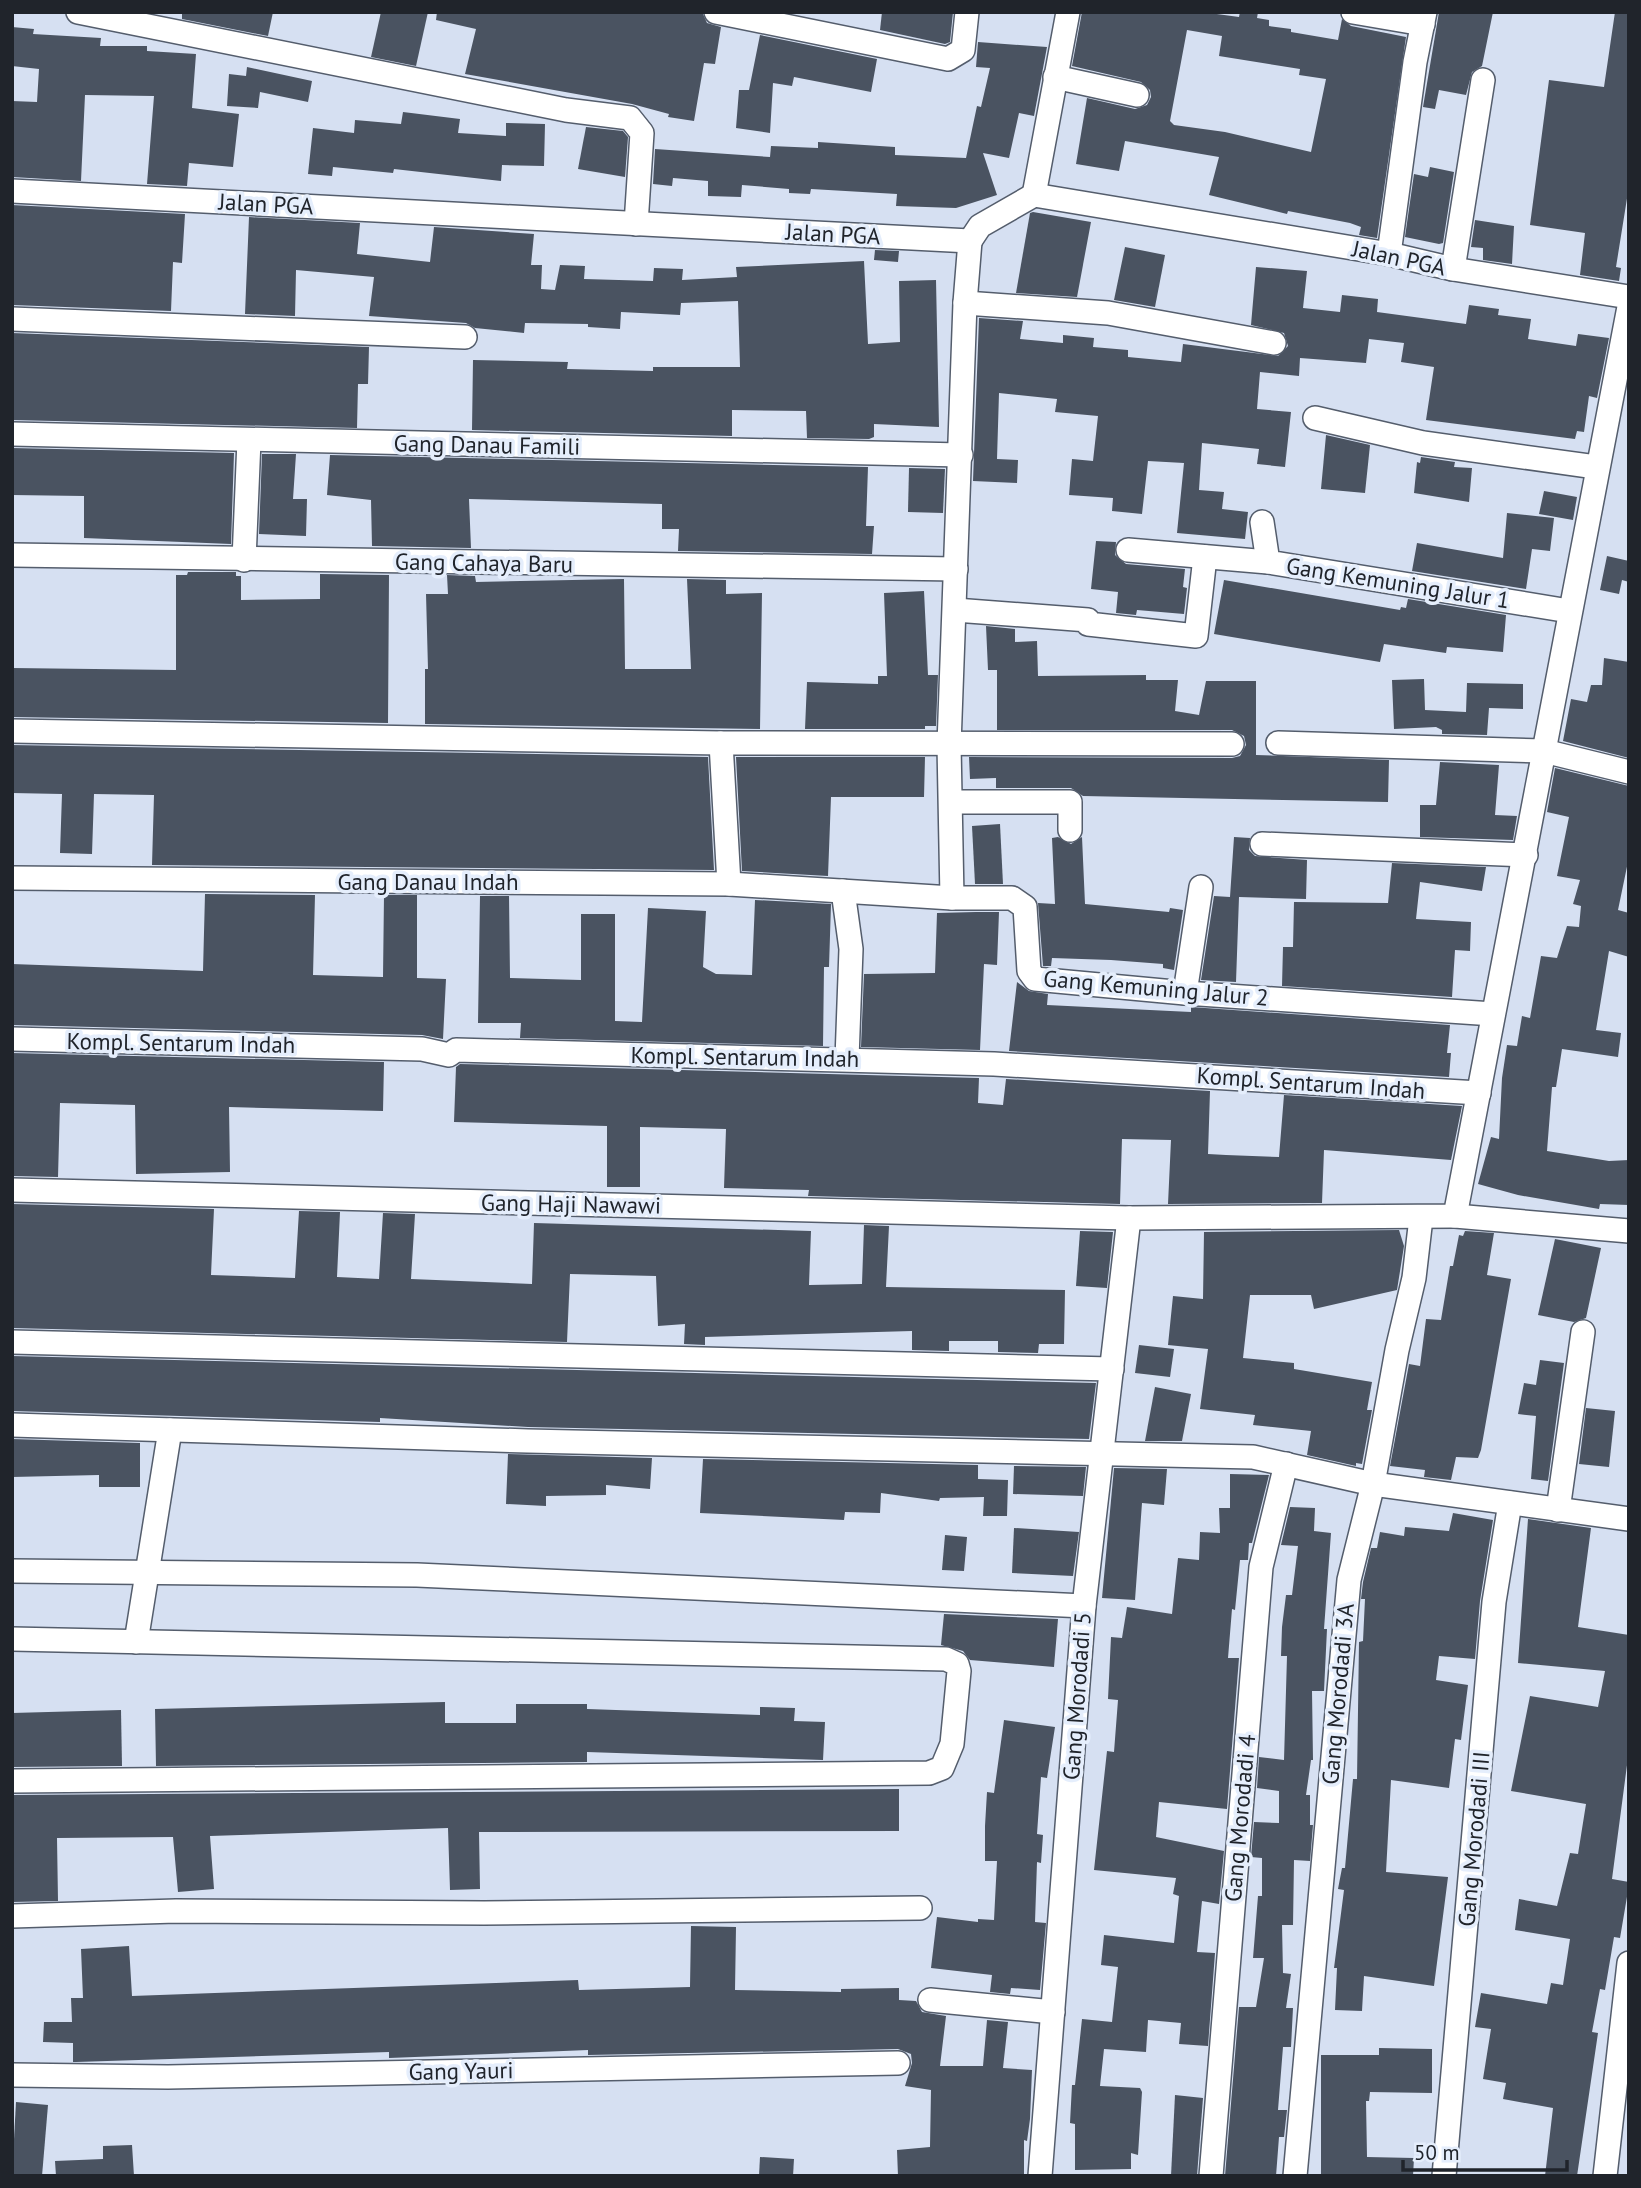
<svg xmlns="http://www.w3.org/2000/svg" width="1641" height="2188" font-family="'PT Sans',sans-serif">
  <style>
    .building { fill: #4a5361; fill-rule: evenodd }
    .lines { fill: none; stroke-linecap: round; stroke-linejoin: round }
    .minor-casing { stroke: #545d6c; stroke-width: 26 }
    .minor { stroke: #fff; stroke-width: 23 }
    .labels { text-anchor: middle; stroke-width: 7; stroke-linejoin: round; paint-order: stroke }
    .street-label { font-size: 23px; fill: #20242b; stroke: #e5eefc }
  </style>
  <rect width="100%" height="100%" fill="#d6e0f2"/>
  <g class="building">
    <path d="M182,12H273L268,36L182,19Z"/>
    <path d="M381,12H428L416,66L371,57Z"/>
    <path d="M437,12H702L707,23L721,27L715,64L704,63L694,121L668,117L669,114L632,104L465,74L476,29L436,20Z"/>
    <path d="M882,12H953L950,42L945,44L880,30Z"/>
    <path d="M1082,12H1202L1239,17L1240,12H1258L1257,18L1269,20V26L1291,29V32L1338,40L1342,19L1351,26L1406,37L1377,238L1359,235L1361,227L1350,223L1288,211L1287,214L1209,195L1219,157L1125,141L1119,171L1076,164L1087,98L1135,109L1147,105L1151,97L1150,90L1141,82L1072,66ZM1187,30L1222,36L1219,56L1300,69L1299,75L1326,79L1311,152L1225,132L1174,125L1170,121Z"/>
    <path d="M1439,12H1493L1482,66L1472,72L1466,95L1439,90L1435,109L1423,107Z"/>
    <path d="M1615,12H1629V186L1616,267L1621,268L1619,281L1580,275L1585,233L1530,225L1549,80L1604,87Z"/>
    <path d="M12,27L34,29L33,34L101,38L100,46H147V51L196,54L192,108L239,114L233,167L189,163L187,186L147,184L154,96L85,95L81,181L12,177V101L37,102L39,69L12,66Z"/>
    <path d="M760,35L877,59L871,92L794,77L792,86L773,83L770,133L736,128L739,90H749Z"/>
    <path d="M978,42L1047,47L1034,116L1019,113L1009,158L983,153L997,195L956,208L896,206L897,194L811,189L810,194L789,193V189L742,185L741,197L708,196V181L673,178L672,186L653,184L655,149L770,157L771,146L818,148V142L895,147V155L966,158L977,106L981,107L990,68L976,67Z"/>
    <path d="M247,67L312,81L308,102L260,92L258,108L227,106L229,74L246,76Z"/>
    <path d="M403,112L460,119L458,133L506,136V123L545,124L544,166L502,165L501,181L394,169L393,173L333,167L332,176L308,174L313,128L354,133L355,120L401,124Z"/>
    <path d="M586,127L623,131L628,137L625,177L578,169Z"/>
    <path d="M1430,167L1454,172L1443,243L1439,244L1405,237L1414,174L1428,177Z"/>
    <path d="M12,205L185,214L182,263L173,262L171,311L12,305Z"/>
    <path d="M1033,212L1091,222L1077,297L1016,293L1030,213Z"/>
    <path d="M249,217L360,223L357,254L430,262L434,227L534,234L531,265H542L541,289L555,290L560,265L585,266L584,279L653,281L654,268L683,269L682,280L737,277L736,267L864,261L868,344L900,342L899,281L936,280L939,427L874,424V437L869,439L807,438L806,411L732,410V436L472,430L473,360L568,362L567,369L653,371V367H740L738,301L681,303L680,315L621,312L620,329L588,327V324L525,323L524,333L475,328L466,323L369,316L374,277L296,270L295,316L245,314Z"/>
    <path d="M1475,220L1514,226L1512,264L1483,260V248L1471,247Z"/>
    <path d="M1125,247L1165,255L1155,307L1114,300Z"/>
    <path d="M875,250L899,251L898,262L874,260Z"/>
    <path d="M1256,267L1307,271L1303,308L1340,312L1342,295L1378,299L1377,312L1466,324L1469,305L1499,309L1498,315L1531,319L1528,339L1576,346L1578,334L1609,338L1597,398L1589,396L1584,432L1577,431L1575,439L1426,420L1434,367L1401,362L1404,343L1369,339L1366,363L1300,358L1299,376L1260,372L1257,409L1291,412L1285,467L1257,464L1259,449L1202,443L1199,490L1224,492L1222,509L1248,512L1245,539L1177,533L1184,463L1148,461L1142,514L1112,511L1113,498L1069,495L1072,459L1093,461L1098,416L1055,412L1057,399L999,393L997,459L1018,460L1017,483L973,481L979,318L1023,321L1020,339L1063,343V335L1094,338L1093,347L1128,350V357L1181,362L1183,344L1278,356L1288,346L1284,333L1251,325Z"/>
    <path d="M12,333L369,347L368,384H358L357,428L12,420Z"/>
    <path d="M1326,435L1370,445L1365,493L1321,489Z"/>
    <path d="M12,448L234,453L231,544L84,538V496L12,495Z"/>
    <path d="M262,454H296L293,499H307L306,536L259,534Z"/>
    <path d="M330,455L868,467L866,526H874L872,554L678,551L679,529H662V504L469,499L471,548L372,546L371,500L327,495Z"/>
    <path d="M1421,457L1455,462L1454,467L1472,468L1469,502L1414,493L1417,462L1420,463Z"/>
    <path d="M909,468L945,469L943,513L908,512Z"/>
    <path d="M1544,491L1577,497L1573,520L1539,514Z"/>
    <path d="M1507,513L1554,518L1550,551L1532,549L1526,589L1412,571L1417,543L1503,558Z"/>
    <path d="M1096,541L1116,542L1115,555L1126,564L1185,569L1183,587L1187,588L1184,614L1137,610L1136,615L1116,613L1118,592L1091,589Z"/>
    <path d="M1607,556L1629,561V582L1622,580L1619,594L1600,590Z"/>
    <path d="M188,572H236V576H241V600L320,599V574L389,575L388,723L12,717V668L176,670V575H187Z"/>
    <path d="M447,575L475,576L476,582L624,579L625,669H691L687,579L726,580V594L762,593L760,729L425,724V669H428L426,594H448Z"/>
    <path d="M1224,580L1400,610L1401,607L1406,608L1408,599L1506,615L1503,652L1447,647L1446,653L1384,644L1380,662L1214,634Z"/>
    <path d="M924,591L928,675H938L936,726H925V729H805L807,682L878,684V676H887L884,593Z"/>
    <path d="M986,626L1015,629V642L1037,641L1038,676L1146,675V680H1178L1175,711L1199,715L1206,681H1256V755L1389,760L1388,802L1083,796L1071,788H996V778L970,779L969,757L1232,758L1240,756L1246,745L1244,736L1232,730H997V670H988Z"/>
    <path d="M1604,658L1629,662V758L1563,741L1571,699L1587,702L1591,685H1602Z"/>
    <path d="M1424,679L1425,710L1466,712L1467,683L1523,684V709L1489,708L1487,735L1442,734V730L1436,727L1394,729L1392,680Z"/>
    <path d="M12,745L708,757L714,870L152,865L154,795L94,794L92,854L60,853L62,794L12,793Z"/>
    <path d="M736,757H925L924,797H831L828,876L742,871Z"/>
    <path d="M1440,762L1499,765L1495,815L1517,816L1513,840L1420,837V805H1436Z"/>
    <path d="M1555,768L1629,786V857L1618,910L1629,913V957L1609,951L1596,1030L1621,1033L1618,1057L1562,1049L1556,1087H1552L1547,1151L1609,1161L1629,1160V1205L1600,1204L1599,1209L1518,1195L1478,1184L1491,1137L1499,1139L1502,1078L1507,1045L1517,1046L1522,1016L1530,1018L1541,956L1557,958L1567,926L1579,927L1581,906L1573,904L1580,880L1557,876L1569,817L1547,812Z"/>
    <path d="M1000,824L1003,884H975L972,826Z"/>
    <path d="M1058,837L1071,844L1082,837L1085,904L1169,912L1170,908L1183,910L1174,970L1163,968V964L1111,960L1052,958L1051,966H1043L1038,903L1055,904L1052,838Z"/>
    <path d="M1234,837L1250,838L1249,850L1255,856L1307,860L1306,899L1239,897L1236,982L1201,980L1214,896L1230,897Z"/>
    <path d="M1392,863L1486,867L1482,891L1420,882L1416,919L1471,922L1470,951L1455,950L1452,997L1282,986L1283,947H1293L1294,902L1388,903Z"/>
    <path d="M205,894L315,895L313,975L383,977L384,895H417V978L446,979L443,1039L422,1035L12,1025V964L203,971Z"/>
    <path d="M480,896H509L510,978L581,980V914H615V1021L642,1022L648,908L706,911L703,967L716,974L752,975L755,900L831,904L829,967H824L823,1046L520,1038L521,1023H478Z"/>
    <path d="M976,912H999L997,965L984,964L980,1050L861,1047L864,974L935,973L937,913Z"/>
    <path d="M1017,982L1029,991L1048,994L1047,1005L1191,1012V1007L1450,1025L1447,1053H1451L1449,1077L1009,1051Z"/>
    <path d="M12,1053L384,1062L383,1111L229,1107L230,1172L136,1174L135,1105L60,1103L58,1177L12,1176Z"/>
    <path d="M460,1064L979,1078L978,1103L1003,1105L1006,1079L1210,1091L1208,1154L1226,1155L1279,1157L1284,1095L1462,1106L1451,1160L1324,1150L1322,1203L1168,1204L1171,1140L1122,1139L1120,1204L808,1196L809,1190L724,1188L726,1129L640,1127V1187H607V1126L454,1122L456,1067Z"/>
    <path d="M12,1204L214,1209L211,1275L295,1278L299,1211L340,1212L337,1277L379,1279L383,1213L415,1214L411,1279L532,1284L534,1223L811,1231L809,1285L862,1284L864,1225L889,1226L886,1287L1065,1290L1064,1344H1039L1038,1353L998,1352V1341H949V1351L912,1350V1331L705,1337V1345L684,1344L685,1324L658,1326L656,1276L570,1274L567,1342L12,1328Z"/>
    <path d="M1399,1230L1404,1246L1397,1290L1314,1309L1311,1295H1250L1243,1358L1294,1363V1369L1372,1382L1367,1410H1372L1362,1464L1356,1463V1466L1307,1455L1311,1431L1253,1425L1255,1415L1200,1409L1208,1349L1168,1345L1173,1296L1203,1299L1204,1232Z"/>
    <path d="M1080,1231L1113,1232L1107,1288L1076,1286Z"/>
    <path d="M1465,1231L1494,1233L1487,1275L1511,1279L1481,1450L1478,1458L1456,1457L1451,1480L1424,1477L1425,1470L1390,1466L1409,1364L1420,1366L1426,1319L1441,1320L1450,1266H1453L1459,1235L1463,1236Z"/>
    <path d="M1555,1239L1601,1248L1586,1318L1574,1322L1538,1315Z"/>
    <path d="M1139,1345L1174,1349L1170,1377L1135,1373Z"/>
    <path d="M12,1356L1096,1383L1089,1439L528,1427L380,1418V1422L12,1411Z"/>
    <path d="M1540,1360L1564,1363L1548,1481L1531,1479L1536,1416L1518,1414L1524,1383L1536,1385Z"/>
    <path d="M1155,1387L1191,1394L1182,1441H1145Z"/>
    <path d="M1586,1408L1615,1411L1609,1467L1579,1464Z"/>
    <path d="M12,1439L140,1443V1487H99V1475L12,1477Z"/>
    <path d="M508,1454L652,1458L650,1489L606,1485V1495L546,1496V1506L506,1504Z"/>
    <path d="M703,1459L978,1465V1479L1008,1480L1007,1516H983L984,1497L940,1498L939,1501L881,1493L880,1513L845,1512L844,1520L700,1513Z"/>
    <path d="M1014,1466L1086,1467L1083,1496L1013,1494Z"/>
    <path d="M1114,1468L1167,1469L1164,1505L1142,1503L1135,1600L1102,1598Z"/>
    <path d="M1230,1474L1269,1475L1252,1543H1249L1248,1560H1240L1235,1610L1232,1609L1228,1658H1239L1227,1809L1159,1802L1156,1837L1224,1851L1219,1904L1202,1901L1197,1952L1215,1953L1208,2046L1179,2044L1181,2023L1148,2020L1146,2052L1104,2049L1100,2086L1140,2088L1142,2092L1138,2155L1131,2153V2169L1075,2170V2124L1070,2123L1072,2085H1075L1082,2019L1112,2022L1118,1967L1101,1965L1104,1935L1174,1943L1179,1896L1173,1894L1176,1878L1094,1870L1107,1751L1114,1752L1118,1700L1108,1699L1111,1637L1122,1638L1127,1607L1172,1614L1178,1558L1199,1560L1200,1532L1220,1533L1219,1508H1230Z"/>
    <path d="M1290,1507L1315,1508L1314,1531L1331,1533L1324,1629H1327L1324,1691H1312L1313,1760H1311L1306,1795H1310V1825H1313L1310,1861L1294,1860L1293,1925H1282L1283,1973L1291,1974L1286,2008H1293L1291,2047H1283L1278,2110H1287L1284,2137H1279L1276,2176H1225L1239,2007H1256L1264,1958H1253L1258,1896H1262V1858L1251,1857L1254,1822L1279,1823V1791L1257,1788L1259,1757L1284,1760L1287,1656H1281L1282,1627L1286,1595H1292L1298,1546L1281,1545Z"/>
    <path d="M1453,1513L1493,1520L1480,1601L1475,1659L1439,1656L1436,1680L1468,1685L1461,1740L1455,1739L1449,1788L1391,1780L1386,1872L1448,1877L1434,1986L1364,1976L1362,2011L1335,2010L1337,1968H1334L1344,1890L1338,1889L1342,1868H1345L1353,1779H1357L1359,1642L1363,1641L1365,1599H1361L1363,1582L1371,1548H1377L1380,1532L1404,1536L1405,1527L1449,1531Z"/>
    <path d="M1528,1519L1591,1528L1578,1627L1629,1635V1750L1612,1879L1629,1882V1885L1620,1938L1614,1937L1605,1990L1600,1989L1592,2032L1598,2033L1577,2176H1545L1553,2108L1503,2099L1506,2083L1483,2079L1491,2029L1475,2027L1481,1993L1547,2004L1551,1983L1563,1985L1570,1939L1515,1930L1519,1899L1557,1906L1570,1853L1578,1854L1586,1804L1511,1791L1530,1696L1598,1707L1605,1671L1518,1663Z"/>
    <path d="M1014,1528L1079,1532L1073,1576L1012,1573Z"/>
    <path d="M945,1535L967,1537L964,1571L942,1570Z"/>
    <path d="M944,1614L1058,1619L1054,1667L970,1660L963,1651L941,1645Z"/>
    <path d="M445,1702V1723H516V1704H587V1709L760,1715V1707L795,1708L794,1721L825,1722L823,1760L587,1752V1762L156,1766L155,1709Z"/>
    <path d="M121,1710L122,1766L12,1767V1713Z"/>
    <path d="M1004,1720L1055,1727L1047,1778L1041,1777L1037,1834L1043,1835L1041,1863L1037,1862L1035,1922L1046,1923L1040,1990L1011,1988L1010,1994L990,1992L992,1975L931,1968L937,1917L978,1922V1919L994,1920L997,1861H985V1826L987,1792L994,1793Z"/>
    <path d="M899,1789V1831L479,1832L480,1889L450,1890L448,1828L210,1836L214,1889L178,1892L173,1837L57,1838L58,1901L12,1902V1795Z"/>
    <path d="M691,1926L736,1927L735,1990L841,1992V1989L899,1988V2000L916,2001L922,2012L946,2016L940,2066H983L987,2020L1008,2022L1003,2068L1032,2070L1030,2119L1027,2141L1024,2140V2176H898L897,2150L930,2147L931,2090L905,2086L912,2063L911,2054L898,2049L588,2055V2050L389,2058V2052L76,2062H73V2043L43,2042L44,2022H72L71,1998H83L81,1949L129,1946L132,1996L578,1980L579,1990L690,1987Z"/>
    <path d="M1379,2048L1432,2049V2093L1370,2092L1369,2101H1366L1367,2157L1414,2158L1413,2176H1321V2055H1379Z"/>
    <path d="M1175,2095L1203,2098L1197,2176H1171Z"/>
    <path d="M16,2102L48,2105L42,2176H12Z"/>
    <path d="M132,2145L134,2176H56L55,2161L103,2159V2146Z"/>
    <path d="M760,2157L794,2159L793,2176H759Z"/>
  </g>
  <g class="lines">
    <g class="minor-casing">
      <g id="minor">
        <path d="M78,12L566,110L630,118L642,133L636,224"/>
        <path d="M716,12L948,59L963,50L967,12"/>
        <path d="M1353,12L1423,24"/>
        <path d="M1055,77L1137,95"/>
        <path d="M12,191L970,241L980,226L1034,195L1389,254L1453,269L1629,297"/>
        <path d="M1034,195L1068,12"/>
        <path d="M1389,254L1415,62L1425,12"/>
        <path d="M1453,269L1483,80"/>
        <path d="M965,303L1108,313L1274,343"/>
        <path d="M12,319L465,337"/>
        <path d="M1315,418L1423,443L1596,467"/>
        <path d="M12,434L961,455"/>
        <path d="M1262,522L1268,562L1569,611"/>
        <path d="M1128,550L1268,562"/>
        <path d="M12,555L956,569"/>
        <path d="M244,560L249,440"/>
        <path d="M955,610L1088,620V624L1196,636L1205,557"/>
        <path d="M12,731L721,743L1232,744"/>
        <path d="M721,743L729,884"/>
        <path d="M1278,743L1544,751L1629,772"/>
        <path d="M951,802H1070V830"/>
        <path d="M1262,844L1526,855"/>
        <path d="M12,878L729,884L952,898H1012L1025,907L1029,971L1035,979L1185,993L1493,1014"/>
        <path d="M843,891L851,949L847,1059"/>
        <path d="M952,898L949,745L965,303L970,241"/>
        <path d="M1185,993L1201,887"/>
        <path d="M12,1039L422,1049L449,1055L456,1050L994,1064L1479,1093"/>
        <path d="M12,1190L1129,1218L1455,1216L1629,307"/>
        <path d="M1455,1216L1629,1231"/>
        <path d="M12,1342L1112,1369"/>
        <path d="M12,1425L528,1441L1253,1457L1373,1484L1629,1519"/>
        <path d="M1558,1510L1583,1332"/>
        <path d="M12,1571L417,1575L1084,1606"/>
        <path d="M12,1639L946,1659L957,1664L959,1671L952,1744L942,1768L929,1773L12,1781"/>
        <path d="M136,1642L170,1430"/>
        <path d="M12,1916L176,1911L484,1913L920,1908"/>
        <path d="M930,2000L1053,2012"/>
        <path d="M12,2075L168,2077L898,2063"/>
        <path d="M1040,2176L1084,1606L1129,1218"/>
        <path d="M1211,2176L1261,1567L1286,1464"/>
        <path d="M1295,2176L1349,1580L1373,1484L1397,1350L1414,1278L1421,1218"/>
        <path d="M1444,2176L1494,1602L1510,1503"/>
        <path d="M1605,2176L1629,1963"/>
      </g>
    </g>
    <use href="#minor" class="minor"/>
  </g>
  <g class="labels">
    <g class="street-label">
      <text transform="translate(266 204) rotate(3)" y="8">Jalan PGA</text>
      <text transform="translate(833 234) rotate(3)" y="8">Jalan PGA</text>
      <text transform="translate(1399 258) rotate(12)" y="8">Jalan PGA</text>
      <text transform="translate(487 445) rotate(1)" y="8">Gang Danau Famili</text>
      <text transform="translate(484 563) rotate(1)" y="8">Gang Cahaya Baru</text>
      <text transform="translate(1398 583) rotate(9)" y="8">Gang Kemuning Jalur 1</text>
      <text x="428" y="890">Gang Danau Indah</text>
      <text transform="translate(1156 988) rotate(5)" y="8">Gang Kemuning Jalur 2</text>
      <text transform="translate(181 1043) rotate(1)" y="8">Kompl. Sentarum Indah</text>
      <text transform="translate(745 1057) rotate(1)" y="8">Kompl. Sentarum Indah</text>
      <text transform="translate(1311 1083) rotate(4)" y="8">Kompl. Sentarum Indah</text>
      <text transform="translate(571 1204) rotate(1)" y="8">Gang Haji Nawawi</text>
      <text transform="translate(1338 1694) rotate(-85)" y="8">Gang Morodadi 3A</text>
      <text transform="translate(1077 1696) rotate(-86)" y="8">Gang Morodadi 5</text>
      <text transform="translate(1240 1818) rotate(-85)" y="8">Gang Morodadi 4</text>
      <text transform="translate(1474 1839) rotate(-85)" y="8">Gang Morodadi III</text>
      <text transform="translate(461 2071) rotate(-1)" y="8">Gang Yauri</text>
    </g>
  </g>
  <rect width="1641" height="2188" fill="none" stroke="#20242b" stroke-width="28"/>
  <path d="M1403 2160v10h164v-10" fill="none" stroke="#20242b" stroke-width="3.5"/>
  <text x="1414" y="2160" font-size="21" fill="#20242b" stroke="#e5eefc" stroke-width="5" paint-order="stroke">50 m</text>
</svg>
